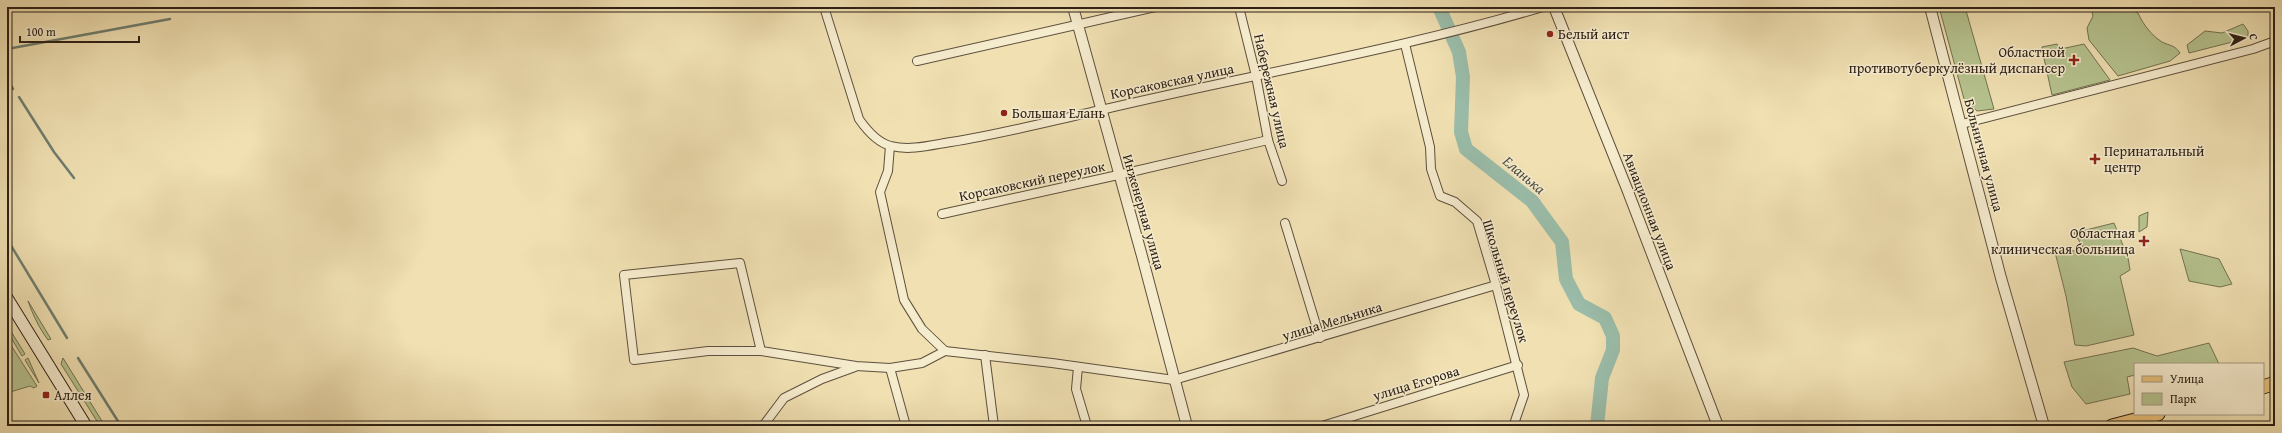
<svg xmlns="http://www.w3.org/2000/svg" width="2282" height="433" font-family="'Gentium Book Plus',serif">
  <style>
    .green { fill: #b6c38f; stroke: #727252 }
    .lines { fill: none; stroke-linecap: round; stroke-linejoin: round }
    .stream { stroke: #6e7e6f; stroke-width: 2.5 }
    .river { stroke: #9abdaa; stroke-width: 14 }
    .minor-casing { stroke: #5e503d; stroke-width: 10 }
    .tertiary-casing { stroke: #5e503d; stroke-width: 12 }
    .secondary-casing { stroke: #2d2016; stroke-width: 13 }
    .primary-casing { stroke: #2d2016; stroke-width: 15 }
    .minor { stroke: #f5ebcd; stroke-width: 8 }
    .tertiary { stroke: #f5ebcd; stroke-width: 10 }
    .secondary { stroke: #f5ebcd; stroke-width: 11 }
    .primary { stroke: #e8c079; stroke-width: 13 }
    .poi-dot { fill: #8f2418; stroke: #f5ebcd; stroke-width: 1.5 }
    .labels { text-anchor: middle; stroke-width: 3; stroke-linejoin: round; paint-order: stroke }
    .poi-label { font-size: 14px; fill: #2d2016; stroke: #f5ebcd; text-anchor: start }
    .street-label { font-size: 14px; fill: #2d2016; stroke: #f5ebcd }
    .water-label { font-size: 15px; font-style: italic; fill: #4e4f42; stroke: #f5ebcd }
  </style>
  <rect width="100%" height="100%" fill="#f0e0b2"/>
  <filter id="stains"><feTurbulence type="fractalNoise" baseFrequency=".005" numOctaves="4"/><feColorMatrix values="0 0 0 0 .2 0 0 0 0 .09 0 0 0 0 .02 0 0 0 .5 -.17"/></filter>
  <radialGradient id="worn" r=".72"><stop offset=".6" stop-color="#630" stop-opacity="0"/><stop offset="1" stop-color="#630" stop-opacity=".3"/></radialGradient>
  <g class="green">
    <path d="M1939,7H1965L1994,109L1977,111L1964,99Z"/>
    <path d="M2078,7H2126L2138,13C2143,24 2151,35 2162,42C2170,46 2175,45 2180,53L2170,61L2118,76L2089,40L2087,28L2093,16L2091,8Z"/>
    <path d="M2243,24L2248,31V38L2189,53L2187,45L2205,31L2222,33Z"/>
    <path d="M2057,44L2061,49L2084,44L2110,80L2052,95L2042,49V47Z"/>
    <path d="M2148,212L2147,227L2139,232V216Z"/>
    <path d="M2114,223L2128,258L2130,270L2120,276L2134,335L2086,346L2075,345L2066,296L2055,252L2085,250L2074,233Z"/>
    <path d="M2180,249L2219,259L2232,284L2220,287L2189,281Z"/>
    <path d="M28,301L51,339L48,340C39,328 33,315 28,301Z"/>
    <path d="M7,325L25,354L22,356L7,331Z"/>
    <path d="M7,339L37,386L34,388L30,386L7,393Z"/>
    <path d="M2209,343L2219,364H2135V375L2127,377L2130,394L2086,404L2072,387L2064,362L2133,348L2157,356Z"/>
    <path d="M28,358L39,383L25,360Z"/>
    <path d="M63,358L105,426H100L61,364Z"/>
  </g>
  <g class="lines">
    <g class="stream">
      <path d="M7,49L170,19"/>
      <path d="M7,79L13,89"/>
      <path d="M19,97L54,152L74,178"/>
      <path d="M7,239L67,338"/>
      <path d="M78,358L121,426"/>
    </g>
    <path class="river" d="M1439,7L1459,52L1463,77L1461,132L1466,149L1532,201L1562,242L1566,279L1579,304L1605,318L1613,336V350L1602,378L1597,426"/>
    <g class="minor-casing">
      <g id="minor">
        <path d="M824,7L859,119C866,129 878,143 891,146C910,151 932,145 951,142C1002,134 1051,121 1101,110C1249,75 1398,50 1543,7"/>
        <path d="M1239,7L1256,76L1268,140L1282,181"/>
        <path d="M1405,44L1430,147L1431,169L1440,196L1455,202L1477,221L1496,285L1524,395L1515,421L1516,426"/>
        <path d="M917,61L1155,7"/>
        <path d="M1962,124L2253,49L2275,41"/>
        <path d="M890,146L888,171L880,192L904,300L922,329L945,351L1052,363L1174,380L1496,285"/>
        <path d="M942,214L1118,175L1268,140"/>
        <path d="M1285,223L1320,338"/>
        <path d="M761,351L740,263L624,275L634,360L708,351H761L856,366L890,368L922,363L945,351"/>
        <path d="M985,355L994,426"/>
        <path d="M1078,367L1076,389L1087,426"/>
        <path d="M890,368L906,426"/>
        <path d="M763,426L784,398L822,379L855,367"/>
        <path d="M1322,426L1518,365"/>
      </g>
    </g>
    <g class="tertiary-casing">
      <g id="tertiary">
        <path d="M1073,7L1142,256L1187,426"/>
        <path d="M1554,7L1627,189L1718,426"/>
        <path d="M1930,7L2001,278L2044,426"/>
      </g>
    </g>
    <g class="secondary-casing">
      <path id="secondary" d="M7,298L86,426"/>
    </g>
    <g class="primary-casing">
      <g id="primary">
        <path d="M2263,387L2275,383"/>
        <path d="M2112,426L2158,414"/>
      </g>
    </g>
    <use href="#minor" class="minor"/>
    <use href="#tertiary" class="tertiary"/>
    <use href="#secondary" class="secondary"/>
    <use href="#primary" class="primary"/>
  </g>
  <g class="poi-dot">
    <circle cx="1550" cy="34" r="4"/>
    <path d="M2072 54h4v4h4v4h-4v4h-4v-4h-4v-4h4z"/>
    <circle cx="1004" cy="113" r="4"/>
    <path d="M2093 153h4v4h4v4h-4v4h-4v-4h-4v-4h4z"/>
    <path d="M2142 235h4v4h4v4h-4v4h-4v-4h-4v-4h4z"/>
    <rect x="42" y="391" width="8" height="8" rx="2"/>
  </g>
  <g class="labels">
    <g class="poi-label">
      <text x="1558" y="39">Белый аист</text>
      <text x="2065" y="57" text-anchor="end">Областной<tspan x="2065" dy="16">противотуберкулёзный диспансер</tspan></text>
      <text x="1012" y="118">Большая Елань</text>
      <text x="2104" y="156">Перинатальный<tspan x="2104" dy="16">центр</tspan></text>
      <text x="2135" y="238" text-anchor="end">Областная<tspan x="2135" dy="16">клиническая больница</tspan></text>
      <text x="54" y="400">Аллея</text>
    </g>
    <g class="street-label">
      <text transform="translate(1172 81) rotate(-12)" y="5">Корсаковская улица</text>
      <text transform="translate(1272 91) rotate(77)" y="5">Набережная улица</text>
      <text transform="translate(1984 155) rotate(75)" y="5">Больничная улица</text>
      <text transform="translate(1032 181) rotate(-12)" y="5">Корсаковский переулок</text>
      <text transform="translate(1650 211) rotate(69)" y="5">Авиационная улица</text>
      <text transform="translate(1144 212) rotate(74)" y="5">Инженерная улица</text>
      <text transform="translate(1506 281) rotate(73)" y="5">Школьный переулок</text>
      <text transform="translate(1332 321) rotate(-17)" y="5">улица Мельника</text>
      <text transform="translate(1416 383) rotate(-17)" y="5">улица Егорова</text>
    </g>
    <g class="water-label">
      <text transform="translate(1524 175) rotate(40)" y="5">Еланька</text>
    </g>
  </g>
  <rect width="2282" height="433" fill="none" stroke="#f0e0b2" stroke-width="24"/>
  <rect x="8" y="8" width="2266" height="417" fill="none" stroke="#2d2016" stroke-width="2"/>
  <rect x="12" y="12" width="2258" height="409" fill="none" stroke="#2d2016"/>
  <rect x="2134" y="363" width="130" height="52" fill="#f5ebcd" stroke="#a59a84"/>
  <rect x="2142" y="376" width="20" height="6" fill="#e8c079" stroke="#a59a84"/>
  <text x="2170" y="383" font-size="12" fill="#2d2016">Улица</text>
  <rect x="2142" y="393" width="20" height="12" fill="#b6c38f" stroke="#a59a84"/>
  <text x="2170" y="403" font-size="12" fill="#2d2016">Парк</text>
  <g transform="translate(2244 38) rotate(83)" stroke="#f5ebcd" stroke-width="3" paint-order="stroke">
  <path d="M0-3L7 15L0 10L-7 15Z" fill="#2d2016"/>
  <text y="-6" font-size="11" font-weight="bold" text-anchor="middle" fill="#2d2016">С</text>
  </g>
  <path d="M20 36v6h119v-6" fill="none" stroke="#2d2016" stroke-width="2"/>
  <text x="26" y="36" font-size="12" fill="#2d2016" stroke="#f5ebcd" stroke-width="3" paint-order="stroke">100 m</text>
  <rect width="100%" height="100%" filter="url(#stains)"/>
  <rect width="100%" height="100%" fill="url(#worn)"/>
</svg>
